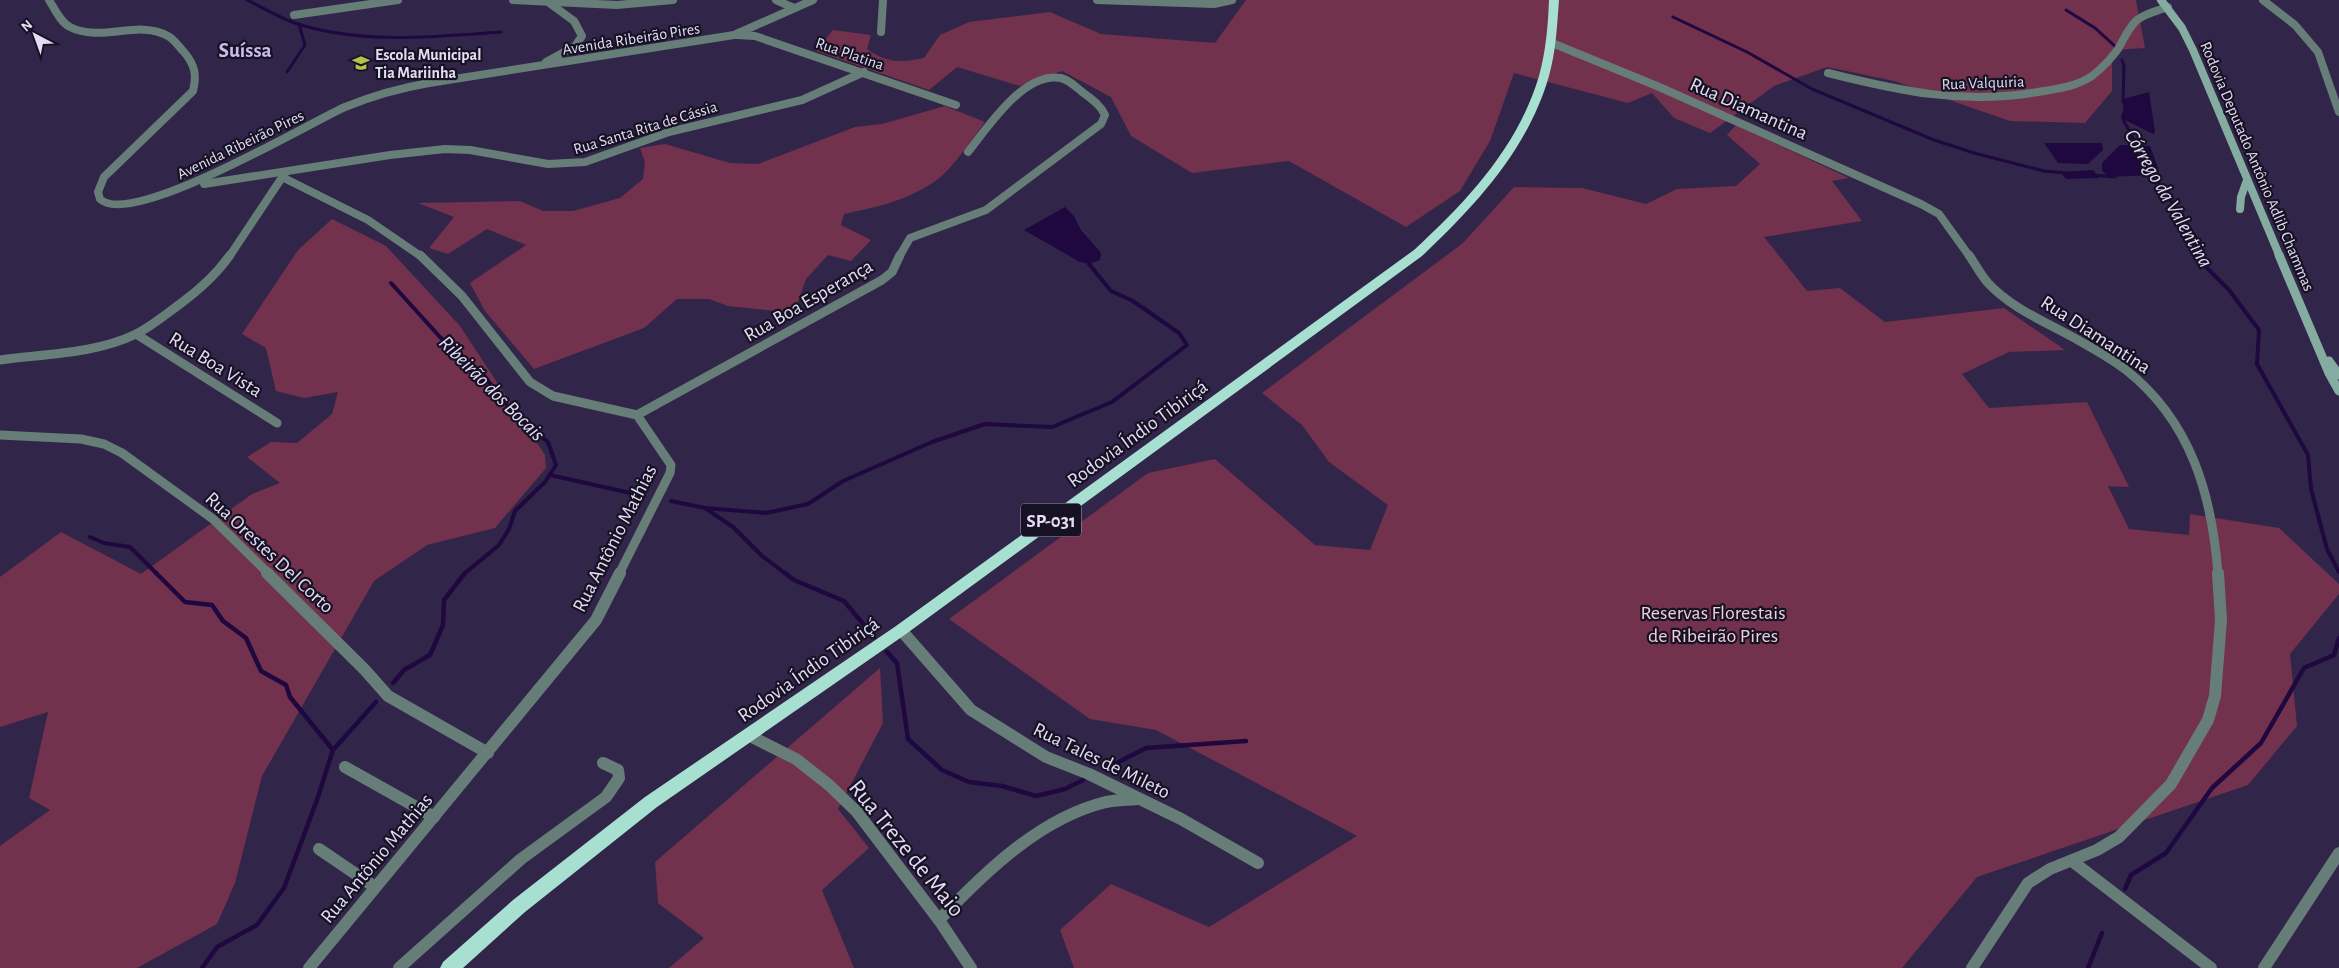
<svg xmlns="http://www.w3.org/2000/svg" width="2339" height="968" font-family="'Alegreya Sans',sans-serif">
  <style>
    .green { fill: #72314c }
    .water { fill: #1f073f }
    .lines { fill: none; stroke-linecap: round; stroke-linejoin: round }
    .stream-far2 { stroke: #1f073f; stroke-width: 3 }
    .stream-far1 { stroke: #1f073f; stroke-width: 4 }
    .stream { stroke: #1f073f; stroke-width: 4.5 }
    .minor-far2 { stroke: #667e77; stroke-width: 8 }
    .minor-far1 { stroke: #667e77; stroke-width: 9 }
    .minor { stroke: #667e77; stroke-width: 12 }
    .tertiary { stroke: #667e77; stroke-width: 12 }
    .secondary-far1 { stroke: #85aca1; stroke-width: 8 }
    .secondary { stroke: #85aca1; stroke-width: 9 }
    .trunk { fill: #a7dfd0; fill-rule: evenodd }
    .labels { text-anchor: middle; stroke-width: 4.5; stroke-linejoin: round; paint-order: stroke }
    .far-street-label { font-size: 16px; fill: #e2dcf4; stroke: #171223 }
    .far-poi-label { font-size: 16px; font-weight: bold; fill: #e2dcf4; stroke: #171223; text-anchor: start }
    .shield { fill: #171223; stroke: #a59fb5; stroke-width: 1 }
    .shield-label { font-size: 19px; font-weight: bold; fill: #e2dcf4 }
    .street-label { font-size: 20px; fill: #e2dcf4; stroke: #171223 }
    .park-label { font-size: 20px; fill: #eeced9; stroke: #171223 }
    .far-district-label { font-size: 21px; font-weight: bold; fill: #c7bcea; stroke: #171223 }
    .water-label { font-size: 21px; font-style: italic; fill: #e4defa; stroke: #171223 }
    .near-street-label { font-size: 24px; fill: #e2dcf4; stroke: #171223 }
  </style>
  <rect width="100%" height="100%" fill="#31264a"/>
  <g class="green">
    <path d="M1246,0H2136L2145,48L2112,50V91L2085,123L2010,121L1894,81L1827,67L1774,86L1710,133L1674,118L1652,93L1628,103L1514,73L1490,141L1460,191L1406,227L1289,161L1192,173L1131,136L1111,97L1062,71L1020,86L957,67L929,90L816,51L833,30L871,35L867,49C887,63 900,63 924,58L940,35L969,22L1050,12L1101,34L1215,43Z"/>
    <path d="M945,106L985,122C974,137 951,170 938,179C910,200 877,207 844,214L841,225L871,240L851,261L828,255L806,279L794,313L728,306L709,299H677L644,328L534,369L485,311L470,283L526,245L487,229L448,254L429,248L454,217L418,203L520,201L543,211H573L620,198L643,179L645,162L640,148L665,144L730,163L758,164L855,127L882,124Z"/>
    <path d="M1736,125L1849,178L1832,181L1862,221L1764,237L1807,291L1840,288L1885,322L2004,308L2065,350L2009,352L1962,374L1989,408L2087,402L2129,487L2108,486L2129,529L2189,535L2190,514L2279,528L2339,584V594L2290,654L2297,726L2248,785L1977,877L1902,968H1074L1060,930L1111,884L1209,927L1357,836L1156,730L1090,719L949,619L1148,473L1215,459L1315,545L1370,550L1388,505L1329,462L1302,425L1262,393L1463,243L1514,187L1582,188L1646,204L1677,189L1736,186L1760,164L1727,135Z"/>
    <path d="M332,219L386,246L460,326L545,455L546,468L495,528L427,545L374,581L262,776L235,883L217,924L137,968H0V846L50,810L29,798L48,712L0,727V577L61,532L141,574L252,494L280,483L247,457L271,442L297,443L332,414L338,392L304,398L276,391L266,348L242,334L298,250Z"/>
    <path d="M880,668L883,723L838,809L869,848L822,890L854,968H669L704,938L658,903L655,862Z"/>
  </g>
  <g class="water">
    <path d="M2149,92L2155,132L2153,134L2123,119V99Z"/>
    <path d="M2044,143H2102L2103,150L2088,164L2058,163Z"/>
    <path d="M2120,145L2150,146L2158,168L2153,175L2108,177L2102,170V163Z"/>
    <path d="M2093,170L2099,178L2066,179L2060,172Z"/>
    <path d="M1065,207L1074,216L1081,230L1101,253L1100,260L1089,264L1080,262L1024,230Z"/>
  </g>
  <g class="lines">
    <g class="stream-far2">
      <path d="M247,0C262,7 276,16 292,22C358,45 432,37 501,32"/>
      <path d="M2066,10L2095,28L2117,48"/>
      <path d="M1673,17L1747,52L1812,89L1934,140L1974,153L2044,171L2066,173"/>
      <path d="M2122,60L2124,66L2123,102"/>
      <path d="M287,72L305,45L299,24"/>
      <path d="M2123,114V119L2138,148"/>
      <path d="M2151,172L2196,237L2201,257"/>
      <path d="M2092,175L2115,177"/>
    </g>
    <g class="stream-far1">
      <path d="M2201,255L2203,264L2229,290L2259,330L2257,364L2308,455L2311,489L2327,549L2339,572"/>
      <path d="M391,283L440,337L482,373L516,417L548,442L556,465L545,482L515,511L509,529L499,545L464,574"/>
      <path d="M550,475L644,496"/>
      <path d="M671,501L705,508L733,527L761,555L786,574"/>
      <path d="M705,508L766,513L808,504L843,481L932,442L985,424L1052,427L1112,402L1187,345L1179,333L1133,301L1111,291L1089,264"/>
      <path d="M90,537L104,543L130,547L157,574"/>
    </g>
    <g class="stream">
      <path d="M156,573L185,602L212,605L223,621L246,638L261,671L286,685L290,697L333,750"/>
      <path d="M785,573L794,580L844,601L874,637"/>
      <path d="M887,652L897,663L908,739L942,770L969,782L1002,786L1036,796L1065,789L1083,780"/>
      <path d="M393,683L404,670L430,655L443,625L444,600L465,573"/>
      <path d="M1109,767L1146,748L1246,741"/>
      <path d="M2125,889L2131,875L2166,853L2212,788L2261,743L2304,668L2334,655L2339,638"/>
      <path d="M202,968L217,947L257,925L284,888L317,800L333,750L376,702"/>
      <path d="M2088,968L2102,933"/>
    </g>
    <g class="minor-far2">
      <path d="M49,0C55,9 60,22 70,27C101,43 138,19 168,36C175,40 179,47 184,52C195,65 197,75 193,91L104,177L98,192L100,199C131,229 307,124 345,107C372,96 400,88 429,83L734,35L813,0"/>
      <path d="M513,0L617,5L673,0"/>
      <path d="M776,0L794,8"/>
      <path d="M1097,0L1214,4L1232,0"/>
      <path d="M2263,0L2295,25L2318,52L2339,112"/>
      <path d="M294,15L398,0"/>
      <path d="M881,32L883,0"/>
      <path d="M737,35L755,36L956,105"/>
      <path d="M1552,43L1657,86L1921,204L1939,214L1970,257"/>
      <path d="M546,62L575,46L582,36L574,21L548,2"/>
      <path d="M1828,73C1900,91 1963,105 2038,92C2056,89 2076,87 2092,76C2102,68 2111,59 2118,49C2124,39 2128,28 2137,20C2146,13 2157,11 2168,7"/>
      <path d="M282,177L368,220L422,257"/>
      <path d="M204,184L390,155L445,149L470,150L548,164L585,162L669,132L802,100L864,72"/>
      <path d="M229,257L285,173"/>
      <path d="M899,257L910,238L986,210L1101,124L1105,115C1100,104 1090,98 1081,91C1075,86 1069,80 1061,78C1024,71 988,127 968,152"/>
    </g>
    <g class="minor-far1">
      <path d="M420,255L462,296L530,382L553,396L637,415L671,465L670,473L619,574"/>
      <path d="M1969,255C1975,264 1981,275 1988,283C2012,309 2048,323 2078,340C2094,349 2112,359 2126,370C2191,421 2212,495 2218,574"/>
      <path d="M136,334L277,423"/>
      <path d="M0,360C44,354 95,354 136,334C152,326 166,314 180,304C199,290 217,274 230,255"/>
      <path d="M637,415L882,280L892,272L900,255"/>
      <path d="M0,435L81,439L104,444L122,453L213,519L269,574"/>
    </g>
    <g class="minor">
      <path d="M267,573L365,670L388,696L488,753"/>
      <path d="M901,630L971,710L1046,757L1089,774L1181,819L1258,863"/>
      <path d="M748,735L796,759L829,785L857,812L939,920L971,968"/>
      <path d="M345,767L434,817"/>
      <path d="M319,849L375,887"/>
      <path d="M2072,861L2211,968"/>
      <path d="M939,920C985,872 1040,818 1106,802C1116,800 1127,800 1137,799"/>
      <path d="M309,968L596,620L620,573"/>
      <path d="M399,968L521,859L606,797L619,778L618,770L603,763"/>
      <path d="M1972,968L2028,883L2050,869L2097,850L2119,837L2171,784L2208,720L2215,696L2221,620L2218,573"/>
    </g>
    <path class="tertiary" d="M2264,968L2339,853"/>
    <g class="secondary-far1">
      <path d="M2161,0L2182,28L2193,50L2280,257"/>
      <path d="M2240,209L2241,197L2247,180"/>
    </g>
    <g class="secondary">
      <path d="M2279,255L2329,373L2339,391"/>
      <path d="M2329,361L2339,375"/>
    </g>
    <path class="trunk" d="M1549,0H1559C1557,26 1556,51 1549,76C1528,149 1476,205 1422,256L906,634L657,807L525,912L463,968H440L443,962L513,900L645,797L896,626L1414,250C1467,201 1518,147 1539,76C1546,51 1548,25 1549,0Z"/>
  </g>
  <defs>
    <g id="school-bare" transform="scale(1.35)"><path d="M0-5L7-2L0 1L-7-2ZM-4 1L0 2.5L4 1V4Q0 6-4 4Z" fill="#b3c24b" stroke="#171223" stroke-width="2.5" paint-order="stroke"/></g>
  </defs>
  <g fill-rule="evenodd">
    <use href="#school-bare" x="361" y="63"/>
  </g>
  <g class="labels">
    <g class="far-street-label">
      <text transform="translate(631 38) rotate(-9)" y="6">Avenida Ribeirão Pires</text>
      <text transform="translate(850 53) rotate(19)" y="6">Rua Platina</text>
      <text transform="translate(1983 82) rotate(-2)" y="6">Rua Valquiria</text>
      <text transform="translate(645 127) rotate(-17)" y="6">Rua Santa Rita de Cássia</text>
      <text transform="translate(240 144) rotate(-26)" y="6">Avenida Ribeirão Pires</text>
      <text transform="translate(2258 166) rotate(67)" y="6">Rodovia Deputado Antônio Adlib Chammas</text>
    </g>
    <g class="far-poi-label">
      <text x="375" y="60">Escola Municipal<tspan x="375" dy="18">Tia Mariinha</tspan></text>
    </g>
    <rect class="shield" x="1021" y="503.5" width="60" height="33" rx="4"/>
    <g class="shield-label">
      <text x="1051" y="527">SP-031</text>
    </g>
    <g class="street-label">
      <text transform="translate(1749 108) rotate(24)" y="7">Rua Diamantina</text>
      <text transform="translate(808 300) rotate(-30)" y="7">Rua Boa Esperança</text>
      <text transform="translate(2096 334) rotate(33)" y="7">Rua Diamantina</text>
      <text transform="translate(216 364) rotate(32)" y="7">Rua Boa Vista</text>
      <text transform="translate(1137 433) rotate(-36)" y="7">Rodovia Índio Tibiriçá</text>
      <text transform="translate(614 538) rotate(-63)" y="7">Rua Antônio Mathias</text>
      <text transform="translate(270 552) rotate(43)" y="7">Rua Orestes Del Corto</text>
      <text transform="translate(808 669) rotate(-35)" y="7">Rodovia Índio Tibiriçá</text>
      <text transform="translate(1102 760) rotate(26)" y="7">Rua Tales de Mileto</text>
      <text transform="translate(376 858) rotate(-50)" y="7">Rua Antônio Mathias</text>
    </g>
    <g class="park-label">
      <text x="1713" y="619">Reservas Florestais<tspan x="1713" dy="23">de Ribeirão Pires</tspan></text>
    </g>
    <g class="far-district-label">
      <text x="245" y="57">Suíssa</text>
    </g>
    <g class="water-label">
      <text transform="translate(2169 198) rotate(60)" y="7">Córrego da Valentina</text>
      <text transform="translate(492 388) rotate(45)" y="7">Ribeirão dos Bocais</text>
    </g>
    <g class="near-street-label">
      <text transform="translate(907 848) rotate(51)" y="8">Rua Treze de Maio</text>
    </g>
  </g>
  <g transform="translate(35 35) rotate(319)" stroke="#171223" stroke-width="4" paint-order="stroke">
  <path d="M0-4L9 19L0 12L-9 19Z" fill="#e2dcf4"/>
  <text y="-8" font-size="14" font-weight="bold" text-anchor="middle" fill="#e2dcf4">N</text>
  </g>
</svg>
